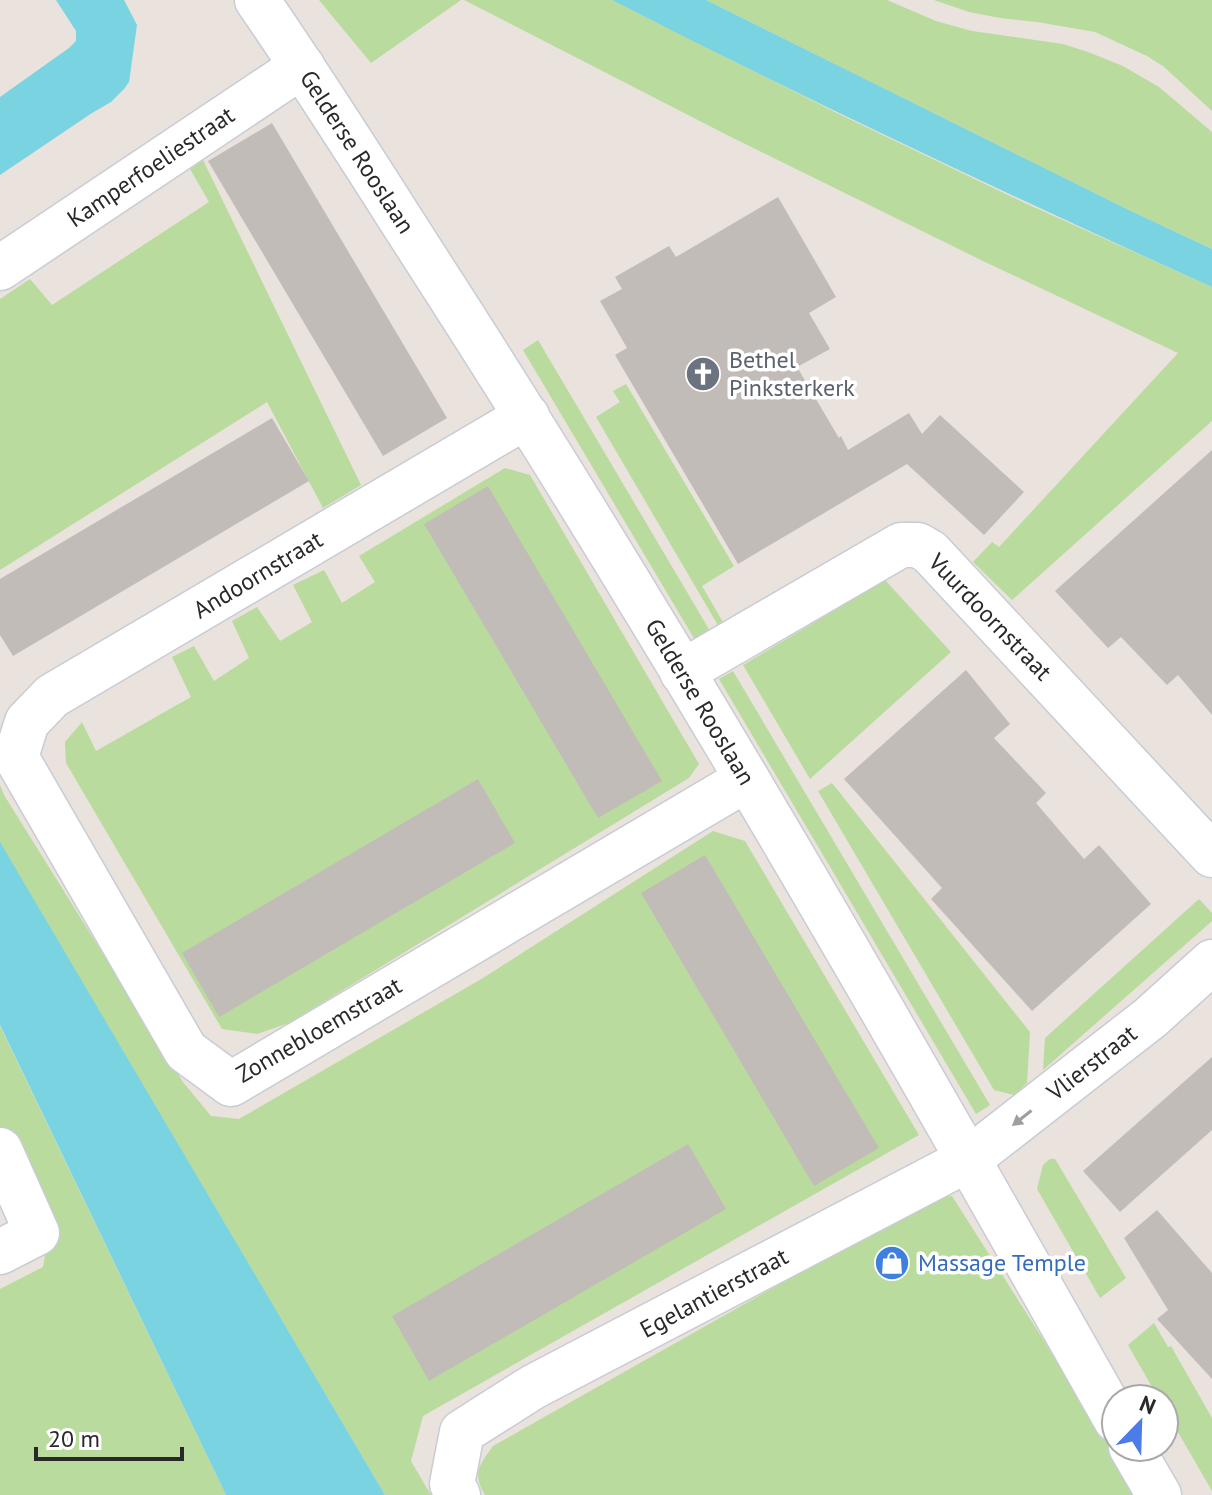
<svg xmlns="http://www.w3.org/2000/svg" width="1212" height="1495" font-family="'PT Sans',sans-serif">
  <style>
    .green { fill: #badb9e }
    .water { fill: #79d3e1 }
    .building { fill: #c2bcb9 }
    .lines { fill: none; stroke-linecap: round; stroke-linejoin: round }
    .street-casing { stroke: #c8ccd5; stroke-width: 47 }
    .street { stroke: #fff; stroke-width: 44 }
    .oneway { fill: #9f9f9f }
    .labels { text-anchor: middle; stroke-width: 7; stroke-linejoin: round; paint-order: stroke }
    .street-label { font-size: 24px; fill: #292929; stroke: #fff }
    .worship-label { font-size: 24px; fill: #5b616d; stroke: #fff; text-anchor: start }
    .shop-label { font-size: 24px; fill: #366cbe; stroke: #fff; text-anchor: start }
  </style>
  <rect width="100%" height="100%" fill="#eae2dc"/>
  <g class="green">
    <path d="M319,0H461L371,63Z"/>
    <path d="M464,0H612L843,116L1025,203L1212,287V421L1012,600L973,562L992,542L999,547L1178,353L985,262L727,135Z"/>
    <path d="M706,0H887L936,21L972,31L1063,44L1088,52L1123,66L1159,87L1212,132V249L1133,212Z"/>
    <path d="M934,0H1212V111L1163,66L1147,56L1095,32L1037,22L1000,18L969,12Z"/>
    <path d="M203,160L361,485L323,508L267,402L0,570V299L30,279L52,305L209,202L190,169Z"/>
    <path d="M538,340L710,631L695,640L523,350Z"/>
    <path d="M626,384L734,566L702,586L724,624L719,627L596,417L620,402L613,391Z"/>
    <path d="M505,468L530,475L699,764L689,778L289,1023L257,1034L222,1029L66,763L65,742L82,722L96,751L191,697L172,657L194,646L214,681L249,658L232,621L257,607L280,641L312,622L293,585L324,570L342,603L375,582L359,556Z"/>
    <path d="M885,580L951,652L810,779L743,665Z"/>
    <path d="M733,671L990,1105L976,1114L719,679Z"/>
    <path d="M832,783L1030,1032L1027,1083L1014,1095L994,1090L818,791Z"/>
    <path d="M0,785L4,795L183,1082L211,1116L239,1119L483,978L713,831L745,841L919,1135L423,1416L411,1461L431,1495H385L0,843Z"/>
    <path d="M1199,899L1212,913V921L1043,1070L1045,1038Z"/>
    <path d="M0,1026L226,1495H0V1289L43,1267L48,1238L0,1137Z"/>
    <path d="M1050,1159H1055L1126,1278L1100,1298L1037,1189L1043,1165Z"/>
    <path d="M952,1196L1097,1424L1133,1495H485C472,1472 479,1466 493,1446L934,1197Z"/>
    <path d="M1154,1323L1168,1347L1171,1346L1212,1418V1491L1164,1408V1399H1159L1128,1345Z"/>
  </g>
  <g class="water">
    <path d="M56,0H124L137,25L129,82L124,89L111,102L92,113L0,175V97L69,48L76,41V31Z"/>
    <path d="M612,0H706L1133,212L1212,249V287C1010,196 810,101 612,0Z"/>
    <path d="M0,843V842L385,1495H226L0,1025Z"/>
  </g>
  <g class="building">
    <path d="M272,123L447,418L383,456L208,161Z"/>
    <path d="M778,197L836,297L809,313L830,349L797,367L839,438L841,436L848,450L909,413L922,434L940,415L1024,492L984,535L907,464L738,564L615,355L627,348L600,301L622,289L615,277L669,246L676,257Z"/>
    <path d="M272,418L309,481L13,656L0,635V579Z"/>
    <path d="M1212,450V715L1178,675L1167,685L1121,637L1108,648L1055,591Z"/>
    <path d="M488,486L662,781L598,818L424,524Z"/>
    <path d="M966,670L1010,724L994,738L1046,793L1036,803L1084,859L1099,845L1151,904L1032,1011L931,899L942,888L844,779Z"/>
    <path d="M478,779L515,843L219,1017L182,953Z"/>
    <path d="M705,855L879,1148L814,1186L641,893Z"/>
    <path d="M1212,1057V1130L1120,1212L1083,1171Z"/>
    <path d="M688,1144L726,1209L429,1381L392,1316Z"/>
    <path d="M1157,1210L1212,1273V1379L1157,1319L1168,1310L1124,1238Z"/>
  </g>
  <g class="lines">
    <g class="street-casing">
      <g id="street">
        <path d="M257,0C322,94 382,191 444,287C681,656 900,1037 1116,1420"/>
        <path d="M0,268L302,66"/>
        <path d="M527,416L52,696L27,722L16,757L186,1051L231,1084L747,779"/>
        <path d="M682,672L901,545H918L930,552L1212,855"/>
        <path d="M0,1150L37,1233L0,1252"/>
        <path d="M1131,1447L1159,1495"/>
        <path d="M458,1495L452,1484L462,1432L533,1387L969,1159L1150,1018L1212,962"/>
      </g>
    </g>
    <use href="#street" class="street"/>
  </g>
  <defs><path id="oneway-solid" d="M-6-.8H1V-3.2L6.5 0L1 3.2V.8H-6Z" transform="scale(2)"/></defs>
  <use class="oneway" href="#oneway-solid" transform="translate(1022 1118) rotate(142)"/>
  <defs>
    <g id="church-disc" transform="scale(1.8)"><circle r="9.5" fill="#6b7280" stroke="#fff"/><path d="M-1.2-6h2.4v3.5h3.3v2.4h-3.3V6h-2.4V-.1h-3.3v-2.4h3.3Z" fill="#fff"/></g>
    <g id="shop-disc" transform="scale(1.8)"><circle r="9.5" fill="#3f7fe0" stroke="#fff"/><path d="M-5-2.5h2.3a2.7 3.5 0 0 1 5.4 0H5L5.5 6h-11ZM-1.5-2.5h3a1.5 2.3 0 0 0-3 0Z" fill="#fff"/></g>
  </defs>
  <g fill-rule="evenodd">
    <use href="#church-disc" x="703" y="374"/>
    <use href="#shop-disc" x="892" y="1263"/>
  </g>
  <g class="labels">
    <g class="street-label">
      <text transform="translate(357 152) rotate(57)" y="8">Gelderse Rooslaan</text>
      <text transform="translate(151 167) rotate(-34)" y="8">Kamperfoeliestraat</text>
      <text transform="translate(258 575) rotate(-31)" y="8">Andoornstraat</text>
      <text transform="translate(990 617) rotate(46)" y="8">Vuurdoornstraat</text>
      <text transform="translate(700 702) rotate(59)" y="8">Gelderse Rooslaan</text>
      <text transform="translate(319 1030) rotate(-30)" y="8">Zonnebloemstraat</text>
      <text transform="translate(1092 1063) rotate(-38)" y="8">Vlierstraat</text>
      <text transform="translate(714 1293) rotate(-28)" y="8">Egelantierstraat</text>
    </g>
    <g class="worship-label">
      <text x="729" y="368">Bethel<tspan x="729" dy="28">Pinksterkerk</tspan></text>
    </g>
    <g class="shop-label">
      <text x="918" y="1271">Massage Temple</text>
    </g>
  </g>
  <g transform="translate(1140 1423) rotate(23)"><circle r="38" fill="#ffffff" stroke="#a9a9a9" stroke-width="2"/>
  <path d="M0-6L14 30L0 20L-14 30Z" fill="#4c7ce7"/>
  <text y="-12" font-size="22" font-weight="bold" text-anchor="middle" fill="#292929">N</text>
  </g>
  <path d="M36 1447v12h146v-12" fill="none" stroke="#292929" stroke-width="4"/>
  <text x="48" y="1447" font-size="24" fill="#292929" stroke="#ffffff" stroke-width="6" paint-order="stroke">20 m</text>
</svg>
